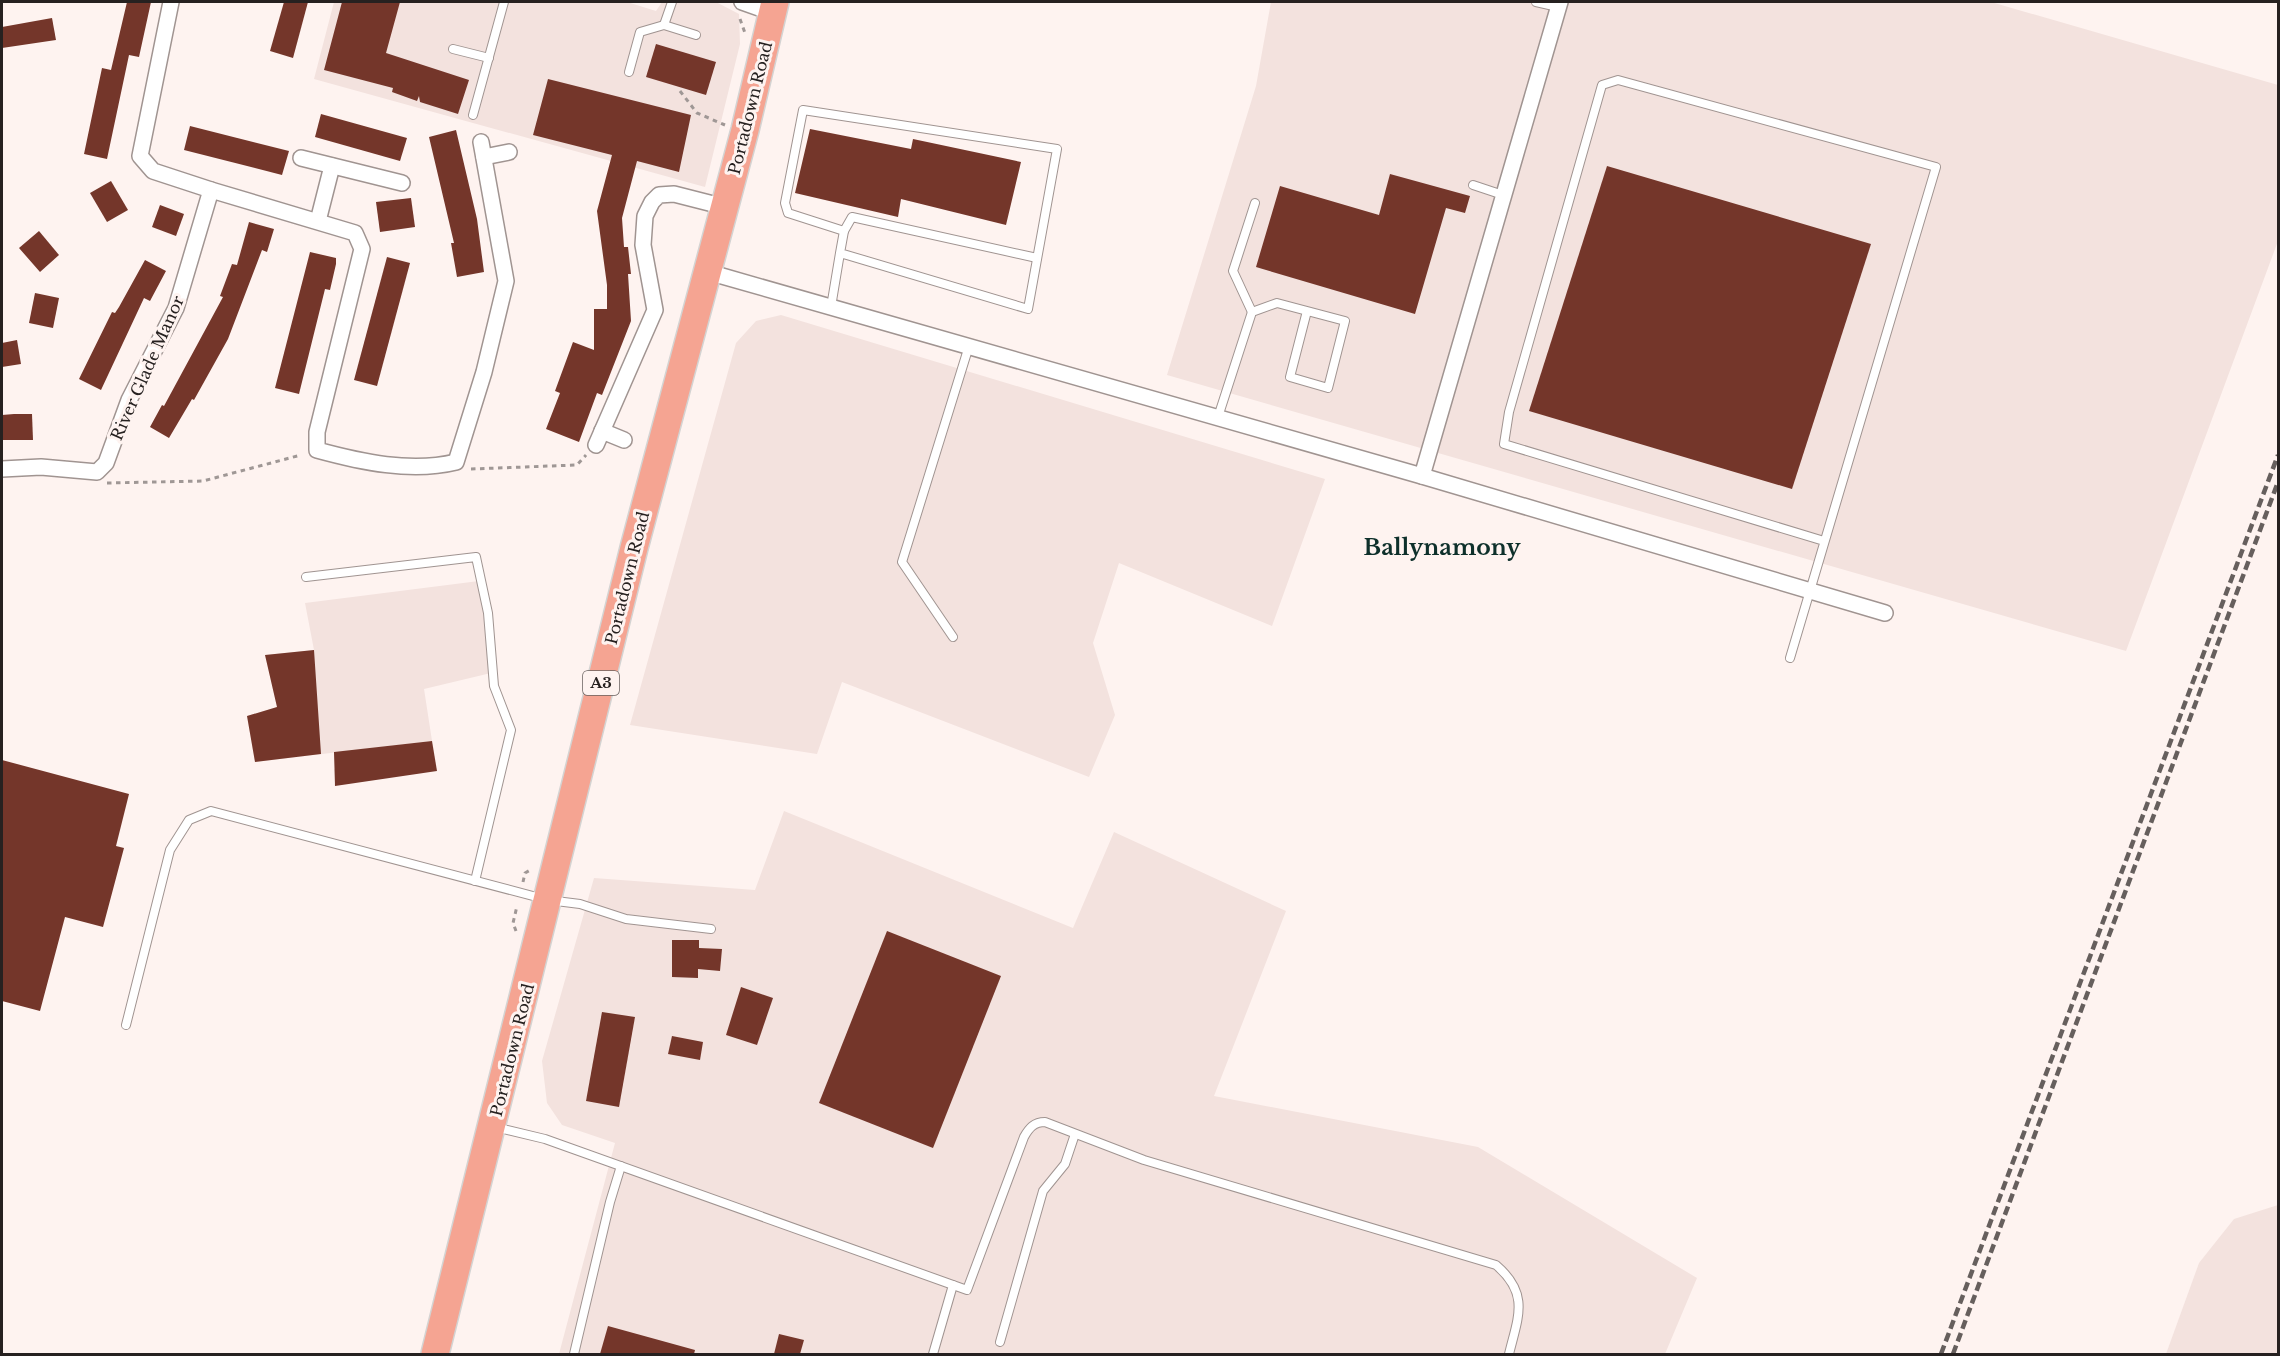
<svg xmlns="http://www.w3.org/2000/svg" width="2280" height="1356" font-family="'Libre Baskerville',serif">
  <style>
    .built { fill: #f3e2de }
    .building { fill: #74362a }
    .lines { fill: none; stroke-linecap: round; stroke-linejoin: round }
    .lane-casing { stroke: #a09491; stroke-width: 10 }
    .street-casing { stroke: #a09491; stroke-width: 18 }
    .highway-casing { stroke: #d4d3d2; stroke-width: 30 }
    .path { stroke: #9f9795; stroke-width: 3; stroke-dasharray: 4.5 4.5; stroke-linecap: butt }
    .lane { stroke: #fff; stroke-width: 8 }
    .street { stroke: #fff; stroke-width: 15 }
    .highway { stroke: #f5a492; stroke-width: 27 }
    .rail { stroke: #665f5d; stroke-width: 4.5; stroke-dasharray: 9 4.5; stroke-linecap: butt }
    .labels { text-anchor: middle; stroke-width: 6; stroke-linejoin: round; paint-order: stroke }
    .shield { fill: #fef3f0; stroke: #67605e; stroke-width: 1.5 }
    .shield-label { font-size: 15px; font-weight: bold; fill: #262120 }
    .street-label { font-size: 16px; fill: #262120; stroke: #fef3f0 }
    .district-label { font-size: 22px; font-weight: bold; fill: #0e302b; stroke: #fef3f0 }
  </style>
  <rect width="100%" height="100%" fill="#fef3f0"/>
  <g class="built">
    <path d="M334,2H627L656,11L662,2H716L739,14L740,44L705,187L314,79Z"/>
    <path d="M1271,2H1991L2278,85V241L2126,651L1167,375L1256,86Z"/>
    <path d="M781,315L1325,479L1272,626L1119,563L1093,643L1115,715L1089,777L842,682L817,754L630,725L736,343L756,321Z"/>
    <path d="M479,581L491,673L424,689L432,741L255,762L247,716L277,707L265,655L314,650L305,603Z"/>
    <path d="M784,811L1073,928L1114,832L1286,911L1214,1096L1478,1147L1697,1278L1665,1354H559L615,1143L562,1125L547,1103L542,1061L594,878L755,890Z"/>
    <path d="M2278,1205V1354H2166L2199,1263L2234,1219Z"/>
  </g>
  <g class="building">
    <path d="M127,2H151L139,57L129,55L107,159L84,154L102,68L111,70Z"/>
    <path d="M284,2H308L293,58L270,51Z"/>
    <path d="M342,2H400L386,53L469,80L458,114L420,102L419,96L417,101L392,92L393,88L324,70Z"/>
    <path d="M52,18L56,40L2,48V27Z"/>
    <path d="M656,44L716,62L706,95L646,77Z"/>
    <path d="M548,79L691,115L679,172L637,161L622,218L624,247H628L631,274H628L631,321L602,395L597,393L579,442L546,429L560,393L555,391L573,342L594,350V309H607V285L597,211L612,155L533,135Z"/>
    <path d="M321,114L407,138L400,161L315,137Z"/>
    <path d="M190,126L289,151L282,175L184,150Z"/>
    <path d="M810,129L911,149L913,139L1021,162L1006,225L901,199L898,217L795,193Z"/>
    <path d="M456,130L477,219L484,272L457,277L451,243H454L429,137Z"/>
    <path d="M1607,166L1871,244L1792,489L1529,411Z"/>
    <path d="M1390,174L1470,196L1465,213L1446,208L1415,314L1256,267L1280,186L1379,215Z"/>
    <path d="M111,181L128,210L107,222L90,193Z"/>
    <path d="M411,198L415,227L380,232L376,202Z"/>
    <path d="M160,205L184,214L176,236L152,227Z"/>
    <path d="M249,222L274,229L267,252L262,250L228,339L194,400L192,399L169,438L150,427L162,405L164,406L223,297L220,296L232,264L237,265Z"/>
    <path d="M39,231L59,255L40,272L19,248Z"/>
    <path d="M310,252L336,258V264L330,290L325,289L299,394L275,388Z"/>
    <path d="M387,257L410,263L377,386L354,380Z"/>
    <path d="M145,260L166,271L150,301L144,298L101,390L79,379L112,312L115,313L119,307Z"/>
    <path d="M35,293L59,298L53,328L29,323Z"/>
    <path d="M17,340L21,364L2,367V343Z"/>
    <path d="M14,414H32L33,440H2V415Z"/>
    <path d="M314,650L321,754L255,762L247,716L277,707L265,655Z"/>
    <path d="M432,741L437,771L335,786L334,752Z"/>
    <path d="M2,760L129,794L116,846L124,848L103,927L65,917L40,1011L2,1001Z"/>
    <path d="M887,931L1001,976L933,1148L819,1103Z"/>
    <path d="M672,940H699V948L722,949L720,971L698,969V978L672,977Z"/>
    <path d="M741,987L773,998L757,1045L726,1035Z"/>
    <path d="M602,1012L635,1017L619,1107L586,1101Z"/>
    <path d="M672,1036L703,1042L700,1060L668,1054Z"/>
    <path d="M608,1326L695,1350L694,1354H600Z"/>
    <path d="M779,1334L804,1340L800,1354H774Z"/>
  </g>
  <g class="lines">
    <g class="lane-casing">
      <g id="lane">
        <path d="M1536,2L1558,7"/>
        <path d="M664,25L672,2"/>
        <path d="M453,49L489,58"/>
        <path d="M629,72L640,32L664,25L696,35"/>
        <path d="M473,115L504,2"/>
        <path d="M1473,185L1503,195"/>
        <path d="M844,231L852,217L1037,258"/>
        <path d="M831,307L840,253L1028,309L1057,149L803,110L785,203L788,213L844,231L840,253"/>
        <path d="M1252,312L1233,271L1255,203"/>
        <path d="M1218,417L1252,312L1277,303L1345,321L1328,388L1290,377L1307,311"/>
        <path d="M306,577L476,557L488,613L494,686L511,730L475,881"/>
        <path d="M953,637L902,562L969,346"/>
        <path d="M1790,658L1936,167L1618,80L1602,85L1509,412L1504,444L1824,541"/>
        <path d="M126,1025L170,850L189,820L211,811L548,900L580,904L626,919L711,929"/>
        <path d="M495,1127L545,1139L967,1290L1024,1137C1029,1128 1034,1122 1045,1122L1144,1160L1496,1265C1530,1294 1518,1317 1509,1354"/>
        <path d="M1000,1342L1043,1191L1065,1164L1075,1134"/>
        <path d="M574,1354L610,1202L621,1166"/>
        <path d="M933,1354L953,1285"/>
      </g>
    </g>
    <g class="street-casing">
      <g id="street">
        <path d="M742,2L773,13"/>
        <path d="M484,157L509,152"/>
        <path d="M301,158L402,183"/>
        <path d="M211,190L355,233L362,249L317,432V450C361,462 411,473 456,462L484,372L506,281L481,142"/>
        <path d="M318,221L332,166"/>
        <path d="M708,272L1422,476L1885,613"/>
        <path d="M602,431L624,440"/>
        <path d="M596,445L655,310L643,245L645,216L652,202L659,195L674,194L725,207"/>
        <path d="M2,469L41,467L97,472L106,463L129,400L176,308L211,190L153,171L140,156L171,2"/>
        <path d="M1422,476L1560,2"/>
      </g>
    </g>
    <g class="highway-casing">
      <path id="highway" d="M435,1354L634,548L745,130L775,2"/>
    </g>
    <g class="path">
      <path d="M740,19L745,33"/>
      <path d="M680,91L697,113L725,125"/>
      <path d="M471,469L577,465L586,455"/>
      <path d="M107,483L203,481L301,455"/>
      <path d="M523,882L525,873L532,869"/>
      <path d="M516,931L513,923L517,906"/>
    </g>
    <use href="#lane" class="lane"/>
    <use href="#street" class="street"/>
    <use href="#highway" class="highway"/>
    <g class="rail">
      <path d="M1941,1354L2278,455"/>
      <path d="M1953,1354L2278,482"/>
    </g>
  </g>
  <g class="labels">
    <rect class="shield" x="583" y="671" width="36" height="24" rx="4.5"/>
    <g class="shield-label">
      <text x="601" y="688">A3</text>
    </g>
    <g class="street-label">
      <text transform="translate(750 108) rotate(-76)" y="6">Portadown Road</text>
      <text transform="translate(147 368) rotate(-66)" y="6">River Glade Manor</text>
      <text transform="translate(627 578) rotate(-76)" y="6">Portadown Road</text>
      <text transform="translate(512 1050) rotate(-76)" y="6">Portadown Road</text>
    </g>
    <g class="district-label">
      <text x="1442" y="555">Ballynamony</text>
    </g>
  </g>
  <rect width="2280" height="1356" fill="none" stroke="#262120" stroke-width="6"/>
</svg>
